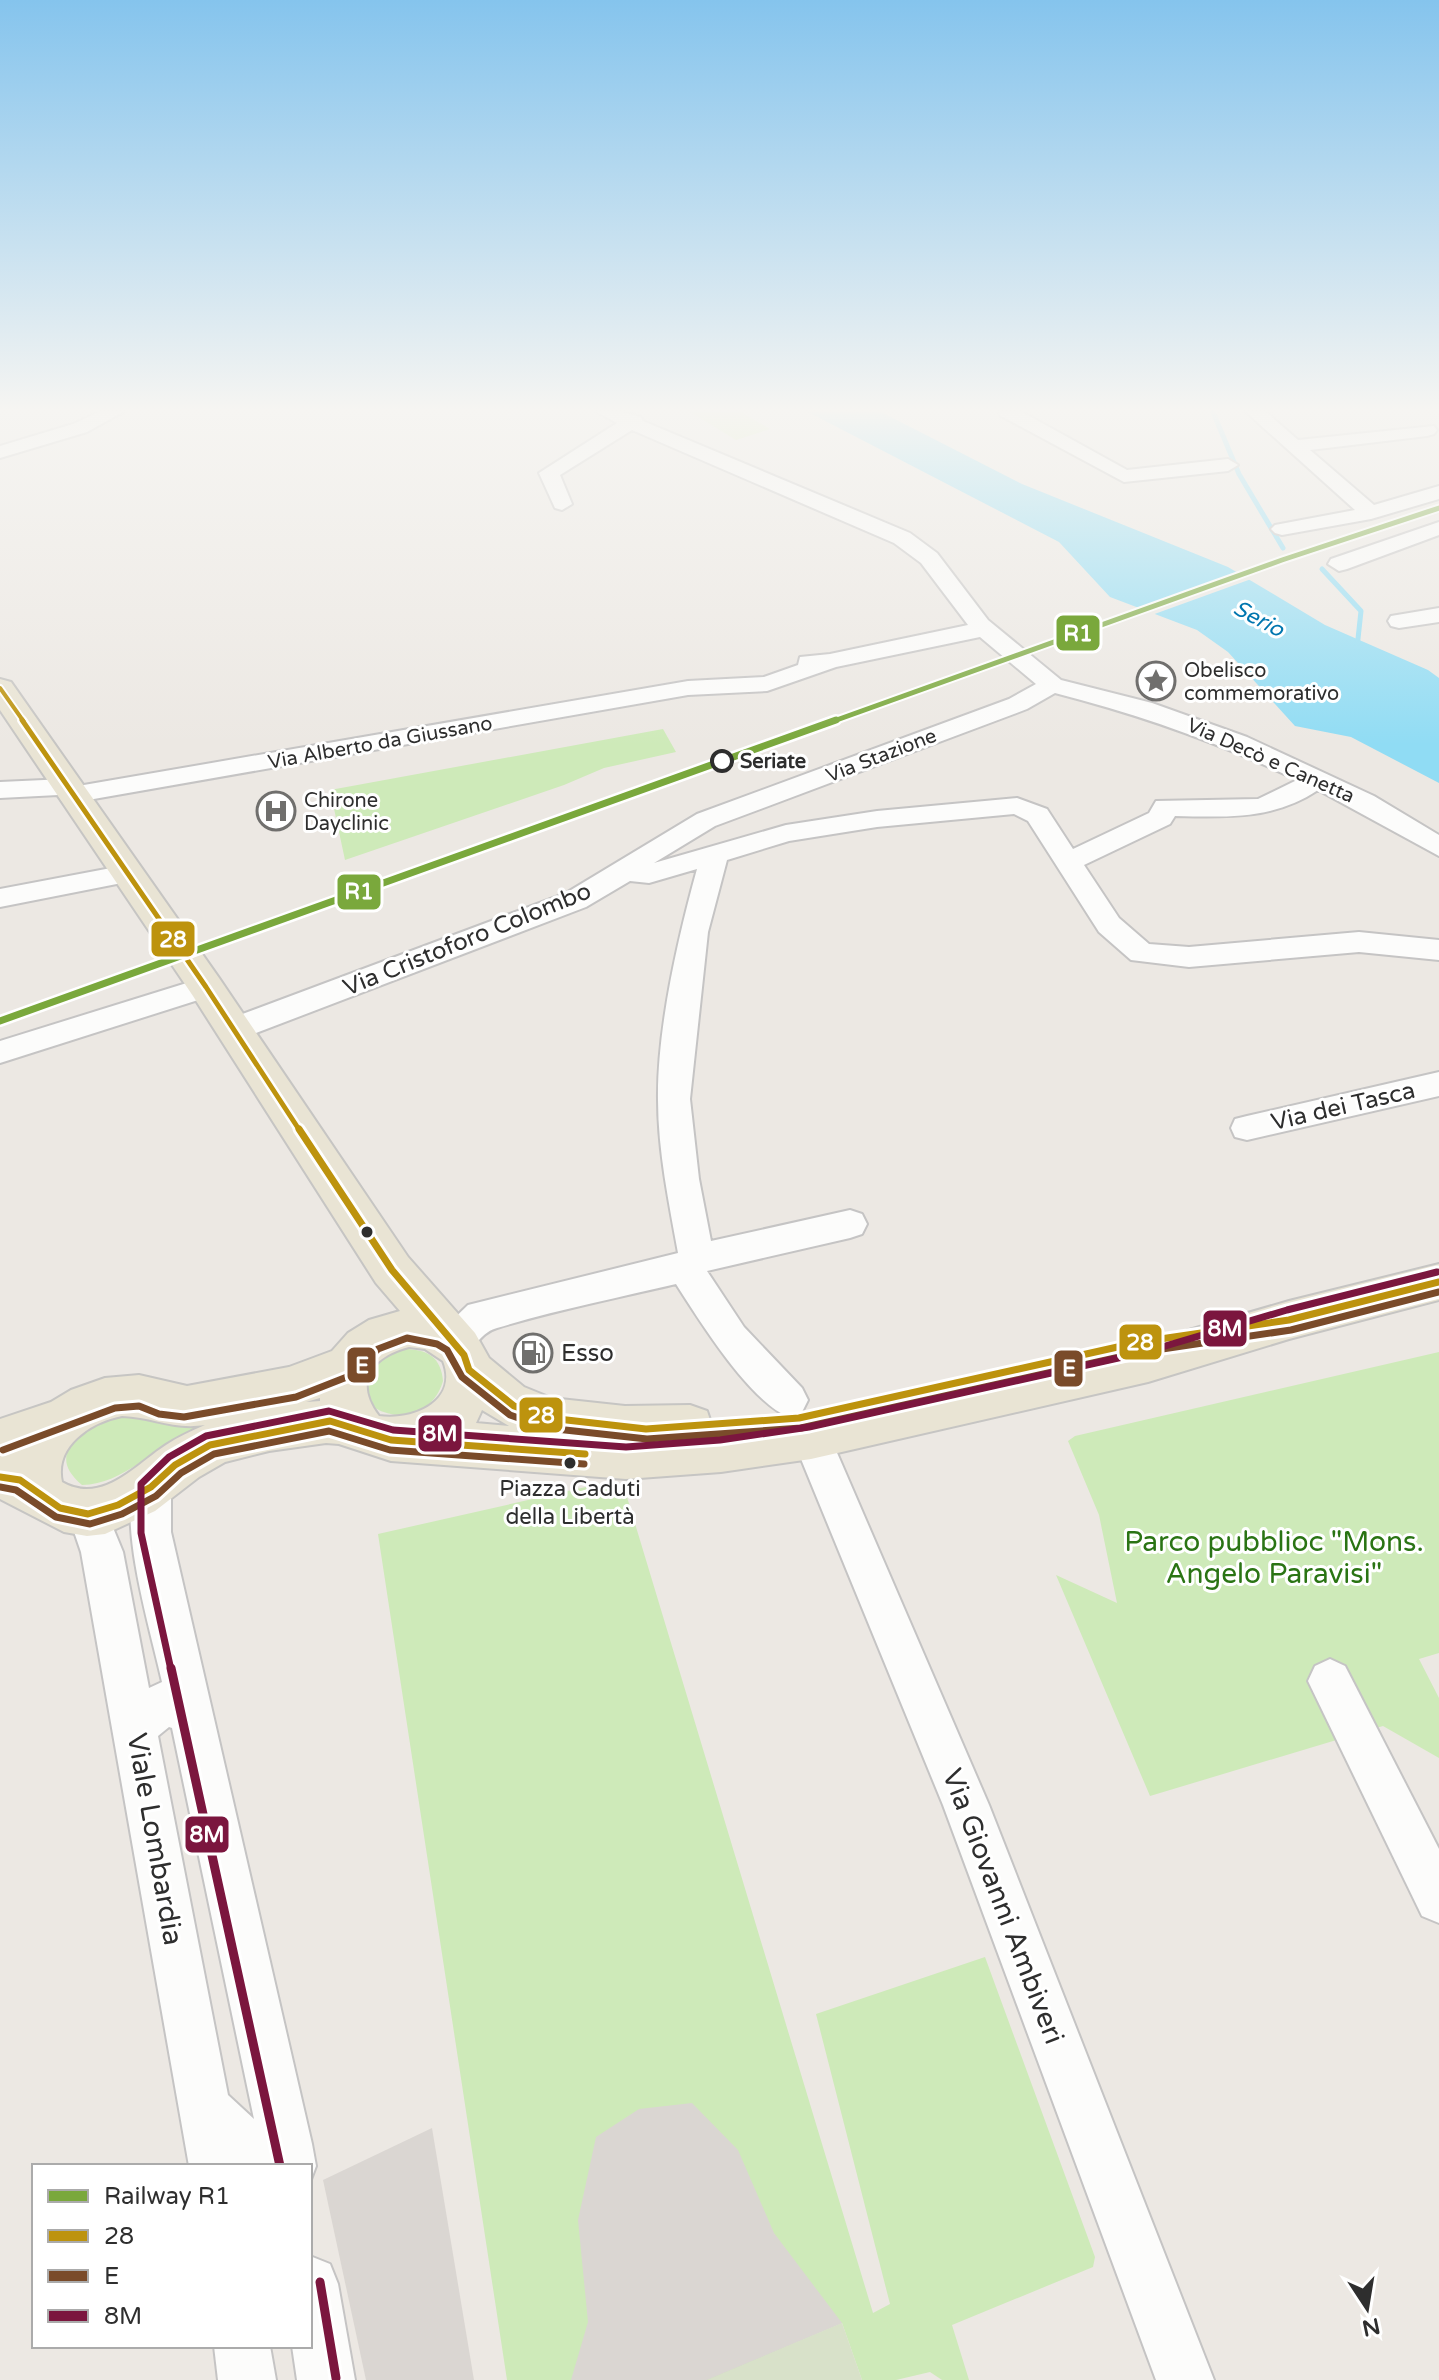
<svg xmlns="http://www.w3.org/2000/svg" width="1439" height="2380" font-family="'Varela Round',sans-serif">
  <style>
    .green { fill: #ceeab9 }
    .cemetery { fill: #d8e1c9 }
    .pitch { fill: #daeeb6 }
    .plaza { fill: #dad6d2 }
    .water { fill: #90dcf4 }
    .pier { fill: #ece8e3 }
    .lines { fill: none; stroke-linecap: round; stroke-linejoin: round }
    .stream { stroke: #90dcf4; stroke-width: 5 }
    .minor-casing { stroke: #c5c4c4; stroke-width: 4 }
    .major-casing { stroke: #c6c5c3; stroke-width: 4 }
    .minor { fill: #fcfcfb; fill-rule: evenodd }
    .major { fill: #e9e4d4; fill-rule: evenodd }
    .bus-1-far2-casing { stroke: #fff; stroke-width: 8 }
    .bus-1-far1-casing { stroke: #fff; stroke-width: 10 }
    .bus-1-casing { stroke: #fff; stroke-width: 13 }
    .bus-2-casing { stroke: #fff; stroke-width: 13 }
    .bus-3-far1-casing { stroke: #fff; stroke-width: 13 }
    .bus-3-casing { stroke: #fff; stroke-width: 15 }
    .bus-1-far2 { stroke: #bd930e; stroke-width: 4 }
    .bus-1-far1 { stroke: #bd930e; stroke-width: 5 }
    .bus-1 { stroke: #bd930e; stroke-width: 7 }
    .bus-2 { stroke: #7a4b2a; stroke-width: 7 }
    .bus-3-far1 { stroke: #7b163e; stroke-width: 7 }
    .bus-3 { stroke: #7b163e; stroke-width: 9 }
    .rail-1-far1-casing { stroke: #fff; stroke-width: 9 }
    .rail-1-casing { stroke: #fff; stroke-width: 12 }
    .rail-1-far1 { stroke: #7aa83c; stroke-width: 5 }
    .rail-1 { stroke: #7aa83c; stroke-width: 7 }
    .stop-dot { fill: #fff; stroke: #2e2e2e; stroke-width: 4 }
    .bus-dot { fill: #2e2e2e; stroke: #fff; stroke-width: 3 }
    .labels { text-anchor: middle; stroke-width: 6; stroke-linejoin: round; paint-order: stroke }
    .far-poi-label { font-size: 20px; fill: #2e2e2e; stroke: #fff; text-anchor: start }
    .far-street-label { font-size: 20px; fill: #2e2e2e; stroke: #fff }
    .far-stop-label { font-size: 20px; font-weight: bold; fill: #2e2e2e; stroke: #fff; text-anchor: start }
    .far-water-label { font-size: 22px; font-style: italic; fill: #0076af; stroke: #fff }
    .bus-label { font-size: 22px; fill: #2e2e2e; stroke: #fff }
    .street-label { font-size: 24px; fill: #2e2e2e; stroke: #fff }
    .poi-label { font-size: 24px; fill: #2e2e2e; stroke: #fff; text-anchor: start }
    .near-park-label { font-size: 28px; fill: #2a7414; stroke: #fff }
    .near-street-label { font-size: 28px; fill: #2e2e2e; stroke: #fff }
    .line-badge { stroke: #fff; stroke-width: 3 }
    .badge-label { font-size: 22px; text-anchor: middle; font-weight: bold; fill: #fff }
  </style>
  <rect width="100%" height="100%" fill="#ece8e3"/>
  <g class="green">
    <path d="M663,729L676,752L604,768L564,785L345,860L330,790Z"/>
    <path d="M404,1349C427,1349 441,1357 443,1381C434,1412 403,1424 375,1408L366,1389C369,1366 383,1355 404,1349Z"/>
    <path d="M1439,1352V1653L1419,1659L1439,1698V1758L1383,1726L1150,1796L1056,1575L1117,1603L1099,1515L1068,1441L1075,1436Z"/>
    <path d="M318,1395V1407C277,1415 230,1419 191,1433C152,1447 125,1484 82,1485C48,1456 76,1439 99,1416C125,1415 143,1421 169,1424Z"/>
    <path d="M608,1482L627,1497L873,2313L890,2304L816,2014L985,1957L1095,2257L1093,2267L952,2325L969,2380H942L930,2372L896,2380H862L842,2323L709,2380H507L378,1534Z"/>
  </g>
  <path class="cemetery" d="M842,2323L862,2380H707Z"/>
  <path class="pitch" d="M690,412H741L770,429L736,440Z"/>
  <g class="plaza">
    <path d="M692,2103L738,2150L774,2233L842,2323L707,2380H571L588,2322L578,2220L596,2137L639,2109Z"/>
    <path d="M432,2128L474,2380H366L323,2180Z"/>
  </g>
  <path class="water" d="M808,412H881L1022,484L1228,567L1325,625L1428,670L1439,678V783L1351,737L1295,726L1228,652L1197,630L1110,597L1059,542Z"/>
  <path class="pier" d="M1243,571L1254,578L1149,616L1134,610Z"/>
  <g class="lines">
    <g class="stream">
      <path d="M1213,412L1239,474L1283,548"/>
      <path d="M1322,569L1361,611L1357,648"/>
    </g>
    <g class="minor-casing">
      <g id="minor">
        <path d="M99,412H123L87,432L0,458V446L73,424Z"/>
        <path d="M597,412H622L641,417L643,421L910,533L937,553L988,620L1061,680L1152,703L1247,737L1374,796L1439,835V856L1318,790C1273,820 1227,817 1175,816L1170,824L1084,865L1119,918L1149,944L1189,947L1359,932L1439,940V960L1359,952L1189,967L1131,960L1099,932L1028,821L1014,814L877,827L789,841L727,860L708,932L690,1099L699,1179L711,1241L850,1210L862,1214L867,1224L862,1234L850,1238L707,1271L744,1327L802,1388L808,1400L802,1412L789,1417C750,1402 699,1320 676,1284C617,1298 556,1310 497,1328C472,1335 475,1365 441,1353L436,1342L441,1331L468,1305L678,1253C669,1203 658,1151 658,1100C657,1028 678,938 697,869L649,883L630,881L586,907L243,1038L232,1041L221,1038L217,1030L221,1022L566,893L697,814L1009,699L1036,684L980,637L836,667L767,691L688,695L71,803L62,801L58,795L0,798V782L66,779L78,786L688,681L764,677L798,665L800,657L830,654L968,625L921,563L894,543L632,430L560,475L572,504L562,510L555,508L539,473L617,423ZM1055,693C1140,715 1218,742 1297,780L1258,799L1156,801L1149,813L1073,849L1047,809L1017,798L877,811L786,825L654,863L715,826L1027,709Z"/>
        <path d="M999,412H1022L1127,470L1228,459L1238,465L1228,471L1124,482L1001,416Z"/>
        <path d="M1246,412H1266L1298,440L1434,426L1437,430L1434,434L1427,436L1310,450L1374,505L1439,486V499L1371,519L1282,535L1275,533L1271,529L1275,525L1355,510Z"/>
        <path d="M1439,522V535L1347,569L1339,571L1328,564L1331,559Z"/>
        <path d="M1439,608V622L1399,628L1391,626L1388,621L1391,616Z"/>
        <path d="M127,865L137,868L141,874L137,880L0,907V889Z"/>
        <path d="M206,977L217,980L221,987L217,994L0,1063V1041Z"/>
        <path d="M1439,1072V1096L1247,1140L1235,1137L1231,1128L1235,1119L1247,1116Z"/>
        <path d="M811,1420L825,1425L989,1805L1214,2380H1156L943,1805L792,1437L797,1425Z"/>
        <path d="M151,1469L165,1474L171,1487V1532L312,2144L316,2166L310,2182V2166H189L81,1552L68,1514L74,1501L88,1495L102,1501L123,1552L149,1688L162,1682C151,1631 116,1520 137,1474ZM169,1727L172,1728L254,2119L228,2095L158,1736Z"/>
        <path d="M1330,1659L1345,1666L1439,1849V1923L1422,1916L1308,1681L1315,1666Z"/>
        <path d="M310,2256L330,2264L338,2284L355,2380H297L292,2346H310Z"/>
        <path d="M214,2346H270L276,2380H218Z"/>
      </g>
    </g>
    <g class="major-casing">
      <path id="major" d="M0,679L11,682L219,978L408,1257L475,1333L489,1358L524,1387L551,1398L625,1406L690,1405L707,1411L713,1429L721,1428L811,1415L1148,1342L1289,1301L1439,1264V1300L1289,1339L1148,1382L811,1459L721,1472L626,1479L391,1461L339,1444L326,1443L269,1451L225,1462L199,1477L155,1511L105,1534L87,1536L64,1532L0,1499V1419L51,1402L71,1390L105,1378L139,1375L187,1386L289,1367L332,1351L348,1333L369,1320L400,1311L376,1283L193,996L0,710ZM409,1347L425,1349L443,1361C459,1402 412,1421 379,1416C353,1382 371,1357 409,1347ZM320,1398V1401L306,1402ZM482,1410L509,1426L476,1423ZM122,1416C153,1417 173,1430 205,1425C191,1431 178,1437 166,1445C134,1466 102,1505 62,1482C54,1446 91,1422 122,1416Z"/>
    </g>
    <use href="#minor" class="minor"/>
    <use href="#major" class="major"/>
    <g class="bus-1-far2-casing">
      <path id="bus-1-far2" d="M0,688L24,722"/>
    </g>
    <g class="bus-1-far1-casing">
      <path id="bus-1-far1" d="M22,720L206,987L300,1131"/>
    </g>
    <g class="bus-1-casing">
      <g id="bus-1">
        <path d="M299,1129L392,1270L464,1355L469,1370L514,1406L549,1418L646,1429L799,1418L1140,1342L1289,1320L1439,1282"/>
        <path d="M0,1477L20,1480L60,1508L88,1514L118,1505L151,1487L175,1465L210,1445L330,1421L391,1440L585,1454"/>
      </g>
    </g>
    <g class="bus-2-casing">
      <g id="bus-2">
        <path d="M3,1450L115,1408L139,1406L159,1414L184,1417L296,1397L352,1375L378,1349L407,1338L437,1344L447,1350L462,1377L510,1415L547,1428L647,1439L801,1428L1142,1352L1291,1330L1439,1292"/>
        <path d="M0,1487L16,1490L56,1517L90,1524L122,1514L156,1496L181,1473L214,1454L329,1431L390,1450L584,1464"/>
      </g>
    </g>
    <g class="bus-3-far1-casing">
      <path id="bus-3-far1" d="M171,1670L141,1533V1484L169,1457L206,1436L329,1411L393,1430L626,1447L720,1440L809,1427L1145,1352L1287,1310L1437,1272"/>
    </g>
    <g class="bus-3-casing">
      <g id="bus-3">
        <path d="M171,1668L280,2166"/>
        <path d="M320,2282L336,2378"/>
      </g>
    </g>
    <use href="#bus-1-far2" class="bus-1-far2"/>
    <use href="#bus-1-far1" class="bus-1-far1"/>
    <use href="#bus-1" class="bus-1"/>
    <use href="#bus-2" class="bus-2"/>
    <use href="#bus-3-far1" class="bus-3-far1"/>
    <use href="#bus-3" class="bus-3"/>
    <g class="rail-1-far1-casing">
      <path id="rail-1-far1" d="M831,722L1282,560L1439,508"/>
    </g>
    <g class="rail-1-casing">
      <path id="rail-1" d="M0,1021L836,720"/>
    </g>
    <use href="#rail-1-far1" class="rail-1-far1"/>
    <use href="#rail-1" class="rail-1"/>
  </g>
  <linearGradient id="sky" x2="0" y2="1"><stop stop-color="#85c4ed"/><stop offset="0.55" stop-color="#f6f5f2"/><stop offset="1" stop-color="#f6f5f2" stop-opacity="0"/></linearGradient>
  <rect width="1439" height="745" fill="url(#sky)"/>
  <defs>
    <g id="sight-ring" transform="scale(2)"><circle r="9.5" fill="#fff" stroke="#706f6d" stroke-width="1.5"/><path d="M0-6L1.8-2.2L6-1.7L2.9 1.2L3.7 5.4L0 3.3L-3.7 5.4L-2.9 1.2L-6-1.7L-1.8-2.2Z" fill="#706f6d"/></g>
    <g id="hospital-ring" transform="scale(2)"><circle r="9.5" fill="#fff" stroke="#706f6d" stroke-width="1.5"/><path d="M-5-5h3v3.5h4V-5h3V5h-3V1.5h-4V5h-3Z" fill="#706f6d"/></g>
    <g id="fuel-ring" transform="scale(2)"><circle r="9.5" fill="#fff" stroke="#706f6d" stroke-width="1.5"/><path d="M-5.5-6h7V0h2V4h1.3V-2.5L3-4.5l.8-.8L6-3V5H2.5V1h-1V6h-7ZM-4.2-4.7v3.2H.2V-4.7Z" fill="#706f6d"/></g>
  </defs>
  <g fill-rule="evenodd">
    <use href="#sight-ring" x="1156" y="681"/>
    <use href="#hospital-ring" x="276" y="811"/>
    <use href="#fuel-ring" x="533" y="1353"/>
  </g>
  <circle class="stop-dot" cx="722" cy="761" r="10"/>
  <g class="bus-dot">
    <circle cx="367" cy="1232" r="7"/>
    <circle cx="570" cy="1463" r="7"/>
  </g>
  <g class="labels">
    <g class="far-poi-label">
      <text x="1184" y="677">Obelisco<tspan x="1184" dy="23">commemorativo</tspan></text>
      <text x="304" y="807">Chirone<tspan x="304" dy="23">Dayclinic</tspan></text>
    </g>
    <g class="far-street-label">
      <text transform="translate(380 742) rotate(-10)" y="7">Via Alberto da Giussano</text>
      <text transform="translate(881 755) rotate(-21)" y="7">Via Stazione</text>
      <text transform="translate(1271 760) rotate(24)" y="7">Via Decò e Canetta</text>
    </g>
    <g class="far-stop-label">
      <text x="740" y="768">Seriate</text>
    </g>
    <g class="far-water-label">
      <text transform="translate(1259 618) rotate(28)" y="8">Serio</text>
    </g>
    <g class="bus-label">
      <text x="570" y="1496">Piazza Caduti<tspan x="570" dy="28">della Libertà</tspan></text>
    </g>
    <g class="street-label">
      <text transform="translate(467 939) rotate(-22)" y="8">Via Cristoforo Colombo</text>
      <text transform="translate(1343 1106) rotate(-13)" y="8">Via dei Tasca</text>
    </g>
    <g class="poi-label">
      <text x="561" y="1361">Esso</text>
    </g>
    <g class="near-park-label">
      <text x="1274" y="1551">Parco pubblioc "Mons.<tspan x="1274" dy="32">Angelo Paravisi"</tspan></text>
    </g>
    <g class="near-street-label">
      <text transform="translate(156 1839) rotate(80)" y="10">Viale Lombardia</text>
      <text transform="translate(1004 1906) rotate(69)" y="10">Via Giovanni Ambiveri</text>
    </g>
  </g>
  <g class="line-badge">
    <rect x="1055" y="614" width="46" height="38" rx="8" fill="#7aa83c"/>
    <rect x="336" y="873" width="46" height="38" rx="8" fill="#7aa83c"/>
    <rect x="150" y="920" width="46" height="38" rx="8" fill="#bd930e"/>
    <rect x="1202" y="1309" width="46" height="39" rx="8" fill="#7b163e"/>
    <rect x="1118" y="1323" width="45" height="38" rx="8" fill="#bd930e"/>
    <rect x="346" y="1346" width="31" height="38" rx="8" fill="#7a4b2a"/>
    <rect x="1053" y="1349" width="31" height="39" rx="8" fill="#7a4b2a"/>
    <rect x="518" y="1396" width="46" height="38" rx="8" fill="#bd930e"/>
    <rect x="417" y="1414" width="46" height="39" rx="8" fill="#7b163e"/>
    <rect x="184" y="1815" width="46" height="39" rx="8" fill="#7b163e"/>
  </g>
  <g class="badge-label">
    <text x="1078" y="641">R1</text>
    <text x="359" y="899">R1</text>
    <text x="173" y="947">28</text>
    <text x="1225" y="1336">8M</text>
    <text x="1140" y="1350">28</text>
    <text x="362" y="1373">E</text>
    <text x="1069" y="1376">E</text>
    <text x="541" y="1423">28</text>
    <text x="440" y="1441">8M</text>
    <text x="207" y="1842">8M</text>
  </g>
  <rect x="32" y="2164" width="280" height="184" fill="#ffffff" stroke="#ababab" stroke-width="2"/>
  <rect x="48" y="2190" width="40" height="12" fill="#7aa83c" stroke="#ababab" stroke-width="2"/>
  <text x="104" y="2204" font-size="24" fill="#2e2e2e">Railway R1</text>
  <rect x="48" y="2230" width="40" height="12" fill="#bd930e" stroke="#ababab" stroke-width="2"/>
  <text x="104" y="2244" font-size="24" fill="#2e2e2e">28</text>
  <rect x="48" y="2270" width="40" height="12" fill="#7a4b2a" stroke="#ababab" stroke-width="2"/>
  <text x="104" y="2284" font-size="24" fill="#2e2e2e">E</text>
  <rect x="48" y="2310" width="40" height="12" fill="#7b163e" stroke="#ababab" stroke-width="2"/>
  <text x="104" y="2324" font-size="24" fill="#2e2e2e">8M</text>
  <g transform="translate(1367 2308) rotate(168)" stroke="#ffffff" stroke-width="6" paint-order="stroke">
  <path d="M0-6L14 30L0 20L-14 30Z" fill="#2e2e2e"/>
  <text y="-12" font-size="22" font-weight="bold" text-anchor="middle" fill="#2e2e2e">N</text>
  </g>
</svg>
